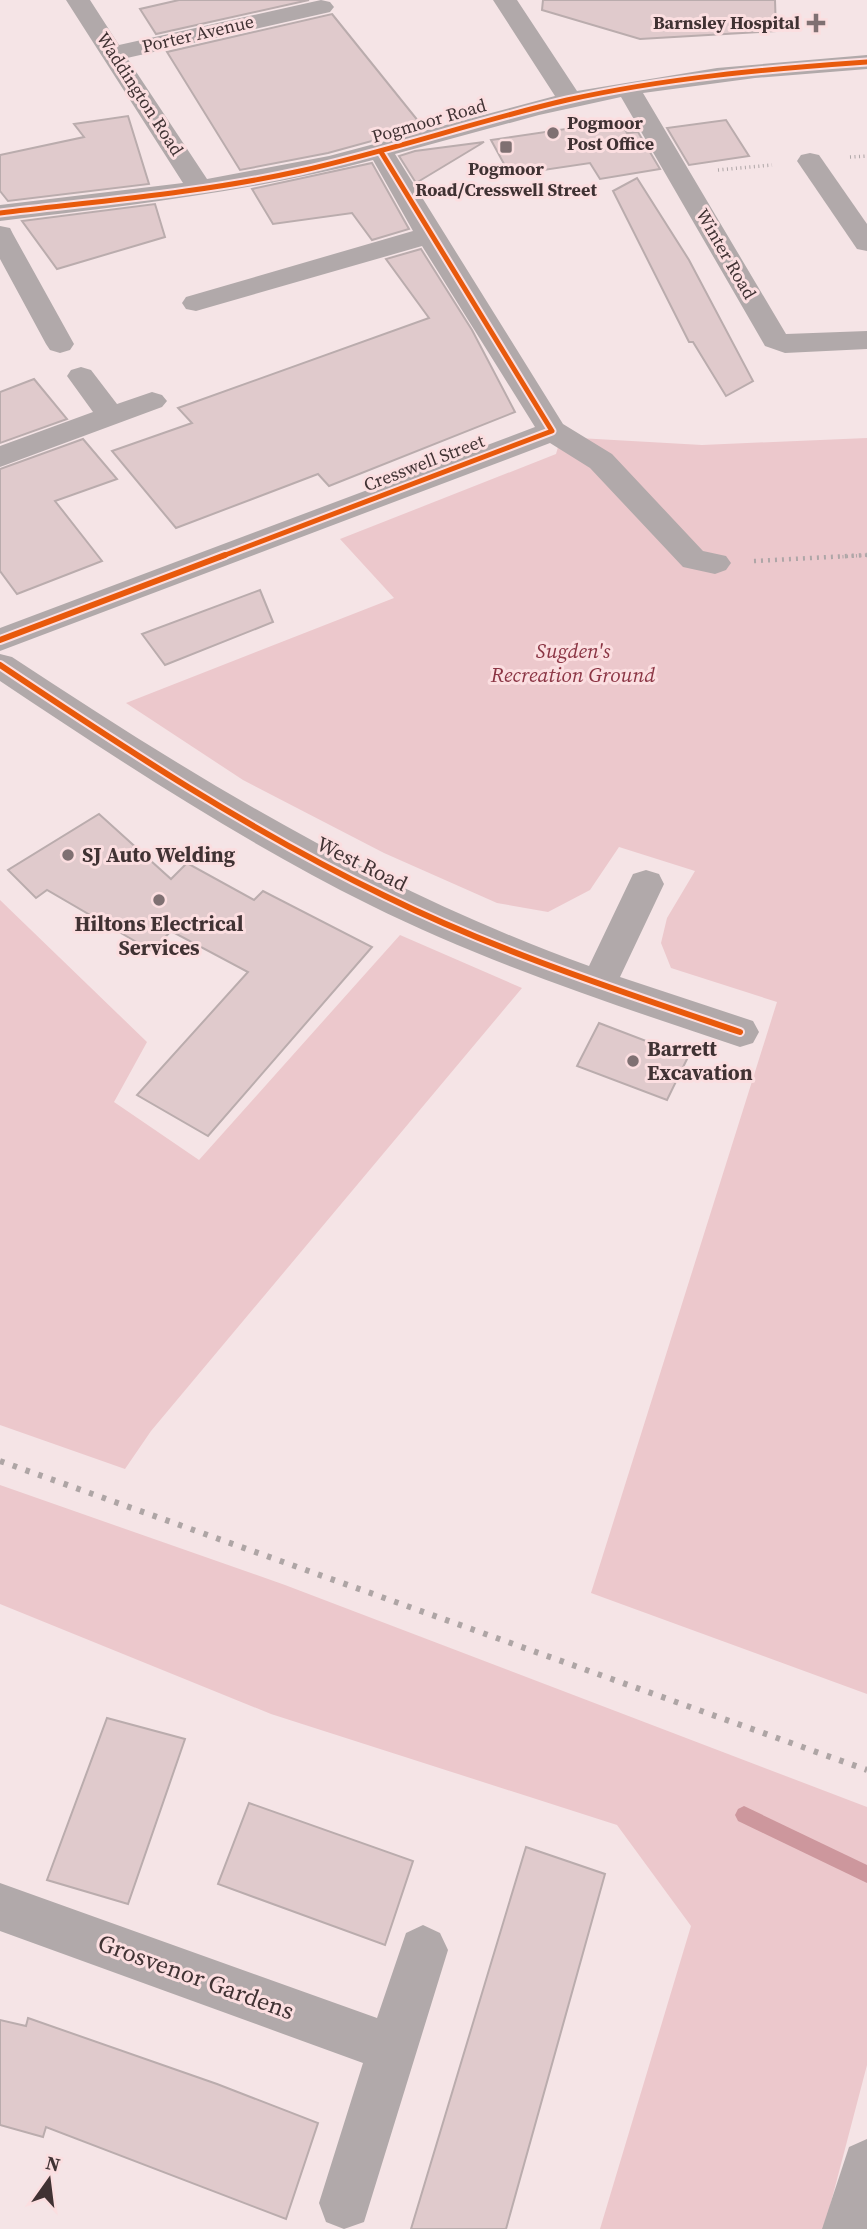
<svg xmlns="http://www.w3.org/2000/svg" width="867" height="2229" font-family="'Source Serif 4',serif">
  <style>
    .green { fill: #ecc8cc }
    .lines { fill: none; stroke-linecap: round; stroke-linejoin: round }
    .stream { fill: #cd979d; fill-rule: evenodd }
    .building { fill: #e0cacc; stroke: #baacad; stroke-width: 2 }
    .path-far1 { stroke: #aea6a7; stroke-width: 3.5; stroke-dasharray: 1 3.5; stroke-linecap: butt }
    .path { stroke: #aea6a7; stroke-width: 4.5; stroke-dasharray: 2 5; stroke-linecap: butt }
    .minor { fill: #b1a9aa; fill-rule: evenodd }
    .rail { stroke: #aea5a5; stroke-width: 6; stroke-dasharray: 4.5 9; stroke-linecap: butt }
    .cycleway-far1-casing { stroke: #fbdee0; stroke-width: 9 }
    .cycleway-casing { stroke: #fbdee0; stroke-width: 10 }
    .cycleway-far1 { stroke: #e8590c; stroke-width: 5 }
    .cycleway { stroke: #e8590c; stroke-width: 6 }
    .poi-dot { fill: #7f7072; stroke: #fbdee0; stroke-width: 2.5 }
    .labels { text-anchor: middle; stroke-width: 6; stroke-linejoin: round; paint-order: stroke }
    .far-poi-label { font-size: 18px; font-weight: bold; fill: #403233; stroke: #fbdee0; text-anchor: end }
    .far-street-label { font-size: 18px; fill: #403233; stroke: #fbdee0 }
    .park-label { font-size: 21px; font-style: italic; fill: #8b3544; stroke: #fbdee0 }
    .poi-label { font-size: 21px; font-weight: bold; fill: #403233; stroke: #fbdee0; text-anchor: start }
    .street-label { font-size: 21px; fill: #403233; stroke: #fbdee0 }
    .near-street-label { font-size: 24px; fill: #403233; stroke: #fbdee0 }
  </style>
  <rect width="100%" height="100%" fill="#f5e4e6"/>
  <g class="green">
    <path d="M561,437L702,445L867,438V1694L591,1593L777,1002L671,968L661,943L667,918L695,871L619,847L590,890L548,912L497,903L384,853L243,780L126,703L394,598L340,539L556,454Z"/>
    <path d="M0,900L147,1042L114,1102L199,1160L400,935L522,988L151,1431L125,1469L0,1425Z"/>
    <path d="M0,1485L285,1585L867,1807V2065L824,2229H600L691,1926L617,1825L271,1714L0,1604Z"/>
  </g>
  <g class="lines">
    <path class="stream" d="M744,1806L867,1865V1883L738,1821L735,1815L738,1809Z"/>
  </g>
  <g class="building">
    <path d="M179,0H309L156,34L140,9Z"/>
    <path d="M543,0H775L776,31L640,39L542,10Z"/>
    <path d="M332,14L423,127L328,153L240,170L167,52Z"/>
    <path d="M128,116L149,184L8,201L0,191V155L84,137L74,124Z"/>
    <path d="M726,120L749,156L689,165L667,128Z"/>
    <path d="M620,121L627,133L638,132L660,169L600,179L590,163L510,175L491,140Z"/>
    <path d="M484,142L416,183L399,156L415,151Z"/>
    <path d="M372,163L409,229L372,240L352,213L273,224L252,189Z"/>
    <path d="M637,178L689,260L753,381L726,396L693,342H689L613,191Z"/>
    <path d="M155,204L165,237L57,269L22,221Z"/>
    <path d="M421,249L472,330L515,412L329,486L318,474L176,528L112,451L192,423L178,408L429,318L386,259Z"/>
    <path d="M34,379L67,419L0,443V392Z"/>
    <path d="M83,439L117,479L55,501L102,561L17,594L0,571V469Z"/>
    <path d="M260,590L273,622L165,665L142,634Z"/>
    <path d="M99,814L171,879L187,863L254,900L263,891L372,947L208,1136L137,1095L248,972L171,931L152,951L47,890L36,898L8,870Z"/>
    <path d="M599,1023L688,1057L667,1100L577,1066Z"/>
    <path d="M107,1718L185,1739L128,1904L47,1880Z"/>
    <path d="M249,1803L413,1861L385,1945L218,1884Z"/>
    <path d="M526,1847L605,1874L506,2229H411Z"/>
    <path d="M28,2018L217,2084L318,2123L286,2219L46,2127L43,2137L0,2125V2020L26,2026Z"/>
  </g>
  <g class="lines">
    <g class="path-far1">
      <path d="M850,157L867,156"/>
      <path d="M718,170L772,165"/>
      <path d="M838,557L867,555"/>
    </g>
    <path class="path" d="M754,561L867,555"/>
    <g class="minor">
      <path d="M66,0H90L119,45L321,0L330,2L334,7L330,12L127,58L207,179L329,156L555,96L493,0H517L577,91L717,68L867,55V69L755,78L643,93L786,334L867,331V349L785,353L765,346L621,97L539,115L395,154L563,424L612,454L703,551L726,556L731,563L726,570L715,574L683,567L590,468L550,443L0,651V628L535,427L422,246L196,311L186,309L182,303L186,297L413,231L373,160C250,192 126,206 0,221V205L183,183Z"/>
      <path d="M810,153L819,155L867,224V251L857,249L797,161L801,155Z"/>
      <path d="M0,226L10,228L13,234L74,344L70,350L60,353L50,350L46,344L0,259Z"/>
      <path d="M81,367L91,370L117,404L152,392L162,395L167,401L162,407L0,467V446L93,412L67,376L71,370Z"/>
      <path d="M0,654L12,657C195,778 380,891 589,966L633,874L646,870L659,874L664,884L620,977L753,1021L759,1032L753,1043L740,1047C615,1005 489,964 370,905C241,841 120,761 0,681Z"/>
      <path d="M0,1883L377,2018L406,1933L423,1925L440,1933L448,1950L364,2222L344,2229L326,2222L319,2203L363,2063L0,1931Z"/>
      <path d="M867,2139V2229H822L849,2147Z"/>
    </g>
    <path class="rail" d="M0,1461L867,1770"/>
    <g class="cycleway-far1-casing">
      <g id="cycleway-far1">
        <path d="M0,213C100,201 201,193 300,171C390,151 477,121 567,100C666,78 766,69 867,62"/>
        <path d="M220,557L552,431L381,152"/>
      </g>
    </g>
    <g class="cycleway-casing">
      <g id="cycleway">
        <path d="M0,640L225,555"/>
        <path d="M0,665C124,748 250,831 385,896C499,952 620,991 740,1032"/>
      </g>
    </g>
    <use href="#cycleway-far1" class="cycleway-far1"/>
    <use href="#cycleway" class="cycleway"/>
  </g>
  <g class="poi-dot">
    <path d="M812.5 12.5h7v7h7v7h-7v7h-7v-7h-7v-7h7z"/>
    <circle cx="553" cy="133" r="7"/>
    <rect x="499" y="140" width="14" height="14" rx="3.5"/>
    <circle cx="68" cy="855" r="7"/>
    <circle cx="159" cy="900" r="7"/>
    <circle cx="633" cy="1061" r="7"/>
  </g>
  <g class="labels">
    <g class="far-poi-label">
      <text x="800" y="29">Barnsley Hospital</text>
      <text x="567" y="129" text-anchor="start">Pogmoor<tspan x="567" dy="21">Post Office</tspan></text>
      <text x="506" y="175" text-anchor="middle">Pogmoor<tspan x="506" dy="21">Road/Cresswell Street</tspan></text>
    </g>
    <g class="far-street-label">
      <text transform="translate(198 34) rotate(-13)" y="6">Porter Avenue</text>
      <text transform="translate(140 94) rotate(57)" y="6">Waddington Road</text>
      <text transform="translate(429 121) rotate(-16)" y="6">Pogmoor Road</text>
      <text transform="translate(726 254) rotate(60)" y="6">Winter Road</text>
      <text transform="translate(424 463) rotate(-21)" y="6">Cresswell Street</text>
    </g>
    <g class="park-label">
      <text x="573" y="658">Sugden's<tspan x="573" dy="24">Recreation Ground</tspan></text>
    </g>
    <g class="poi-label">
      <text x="82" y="862">SJ Auto Welding</text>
      <text x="159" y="931" text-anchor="middle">Hiltons Electrical<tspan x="159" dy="24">Services</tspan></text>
      <text x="647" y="1056">Barrett<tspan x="647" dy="24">Excavation</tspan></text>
    </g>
    <g class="street-label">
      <text transform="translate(362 864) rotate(26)" y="7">West Road</text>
    </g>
    <g class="near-street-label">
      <text transform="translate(196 1977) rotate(20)" y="8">Grosvenor Gardens</text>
    </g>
  </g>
  <g transform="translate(49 2180) rotate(14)" stroke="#fbdee0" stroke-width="5" paint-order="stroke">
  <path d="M0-5L12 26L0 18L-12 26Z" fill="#403233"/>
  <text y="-10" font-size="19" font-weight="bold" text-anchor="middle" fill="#403233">N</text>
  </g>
</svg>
